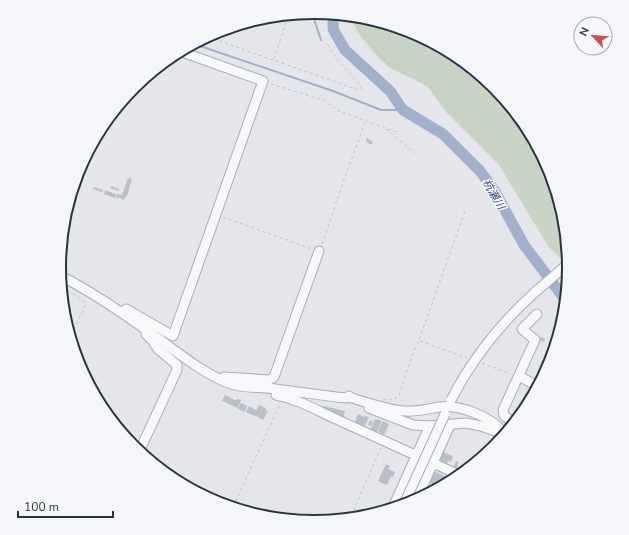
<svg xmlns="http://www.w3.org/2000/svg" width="629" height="535" font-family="'Nunito Sans','Noto Sans JP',sans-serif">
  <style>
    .green { fill: #c8d5c6 }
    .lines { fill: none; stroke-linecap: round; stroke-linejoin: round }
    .stream { stroke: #a2b0c9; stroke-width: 2 }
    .river { stroke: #a2b0c9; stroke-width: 11 }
    .building { fill: #bcbfc8 }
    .minor-casing { stroke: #a9acb5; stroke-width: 11 }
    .path { stroke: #bec1c7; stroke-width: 1; stroke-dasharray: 3 3; stroke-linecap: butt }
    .minor { stroke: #f7f8fa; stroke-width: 9 }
    .minor-bridge-casing { stroke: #a9acb5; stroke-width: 11; stroke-linecap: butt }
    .minor-bridge { stroke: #f7f8fa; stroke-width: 9 }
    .labels { text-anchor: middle; stroke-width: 3; stroke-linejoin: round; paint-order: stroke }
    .water-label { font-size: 11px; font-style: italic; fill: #384c76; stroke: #f4f6f9 }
    .rim { fill: none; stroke: #2d3243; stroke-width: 2 }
  </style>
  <rect width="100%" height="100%" fill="#e4e6eb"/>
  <path class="green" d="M352,20L412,32L495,87L551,170L570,268L548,246L499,165L447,113L427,86L390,68L378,57L358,33Z"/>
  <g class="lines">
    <g class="stream">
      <path d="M313,12V16L321,40"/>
      <path d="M197,45L333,91L381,110H403"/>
    </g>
    <path class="river" d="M333,16V29L345,50L390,91L403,110L443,134L480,171L494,190L524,245L564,298"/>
  </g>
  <g class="building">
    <path d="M367,138L373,142L371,145L366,141Z"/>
    <path d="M128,178L132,179L127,196H126L124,200L118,197V199L116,198L117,194L122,195Z"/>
    <path d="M111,186L119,189V191L110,188Z"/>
    <path d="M94,187L103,190L102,192L93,189Z"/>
    <path d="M105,190L116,194L115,198L104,194Z"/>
    <path d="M541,337L545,339L544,342L539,340Z"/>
    <path d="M225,395L235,400L238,399L241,400L238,408L222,401Z"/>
    <path d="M241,403L247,406L245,412L238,409Z"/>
    <path d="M259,405L266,408L265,410L268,411L263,420L254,415Z"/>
    <path d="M249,406L256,410L254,416L246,412Z"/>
    <path d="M324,406L345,411L343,419L323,410Z"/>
    <path d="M358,414L364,417L365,416L369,417L363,429L354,424Z"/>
    <path d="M375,419L382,421L376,433L370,430Z"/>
    <path d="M370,420L373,422L371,426L368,425Z"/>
    <path d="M383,421L389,424L384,435L378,431Z"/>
    <path d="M441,451L453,456L451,462L448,461L446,466L436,462Z"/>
    <path d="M456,461L459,462L456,470L453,469Z"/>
    <path d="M386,464L390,466L388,469L395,472L393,477L391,476L387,485L378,481Z"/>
    <path d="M433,471L447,477L444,482L437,487L428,482Z"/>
  </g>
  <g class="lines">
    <g class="minor-casing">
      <g id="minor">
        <path d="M61,276C94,293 126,315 156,337C179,353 201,372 228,383C241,388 254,387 267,388C293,391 319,395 346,398L349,396L352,398C369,403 387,410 405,411C417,412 428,409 439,407C460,404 492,417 505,434"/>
        <path d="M534,293L569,263"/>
        <path d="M126,309L173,336L263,81L185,53"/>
        <path d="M519,376L537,386"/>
        <path d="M224,377L269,380L274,377L319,251"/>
        <path d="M276,395C298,399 316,410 336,419C376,437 417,456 457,474"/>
        <path d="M369,408L413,425L428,426L466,423L481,426L501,433"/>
        <path d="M512,423L504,415L503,410L535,340L522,329L537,314"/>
        <path d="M139,452L177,370V365L158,349L152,340L146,334"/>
        <path d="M416,501L450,425"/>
        <path d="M393,507L427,432L428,426"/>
      </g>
    </g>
    <g class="path">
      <path d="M355,20L362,33L380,55L390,64L428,85L497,159L526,143L554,185"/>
      <path d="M411,31L424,43L426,41"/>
      <path d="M208,37L358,90L361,89V86L337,59L326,42"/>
      <path d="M380,55L395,28"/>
      <path d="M274,59L288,17"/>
      <path d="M457,61L462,69L483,86L486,81"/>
      <path d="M271,84L323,100L339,111L399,133"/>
      <path d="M495,87L496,88"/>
      <path d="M436,93L464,66"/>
      <path d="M386,129L415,153"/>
      <path d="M526,142L530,139"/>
      <path d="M223,217L312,249"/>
      <path d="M322,244L345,177L366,120"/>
      <path d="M63,287L85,302V306L72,334"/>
      <path d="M420,341L467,358"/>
      <path d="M482,363L511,374"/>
      <path d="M383,399L394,400L399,396L410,361L419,340L465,211"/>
      <path d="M233,507L280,404"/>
      <path d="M351,516L381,448"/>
    </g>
    <use href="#minor" class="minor"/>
    <g class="minor-bridge-casing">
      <g id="minor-bridge">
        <path d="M451,400C472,359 500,324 534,293"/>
        <path d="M404,504L445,414"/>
      </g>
    </g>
    <use href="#minor-bridge" class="minor-bridge"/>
  </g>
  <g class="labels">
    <g class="water-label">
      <text transform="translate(494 194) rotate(60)" y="4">杭瀬川</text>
    </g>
  </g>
  <path d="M0 0H629V535H0ZM66 267a248 248 0 1 1 496 0a248 248 0 1 1-496 0Z" fill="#f4f6f9" fill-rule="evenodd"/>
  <path class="rim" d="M66 267a248 248 0 1 1 496 0a248 248 0 1 1-496 0Z"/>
  <g transform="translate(593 36) rotate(296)"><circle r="19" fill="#f4f6f9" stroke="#a4a8b0"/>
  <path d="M0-3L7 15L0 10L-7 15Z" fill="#c85254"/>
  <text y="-6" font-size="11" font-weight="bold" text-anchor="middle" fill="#2d3243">N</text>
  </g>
  <path d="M18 511v6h95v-6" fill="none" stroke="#2d3243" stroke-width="2"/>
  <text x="24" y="511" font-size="12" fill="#2d3243" stroke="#f4f6f9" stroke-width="3" paint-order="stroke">100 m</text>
</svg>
